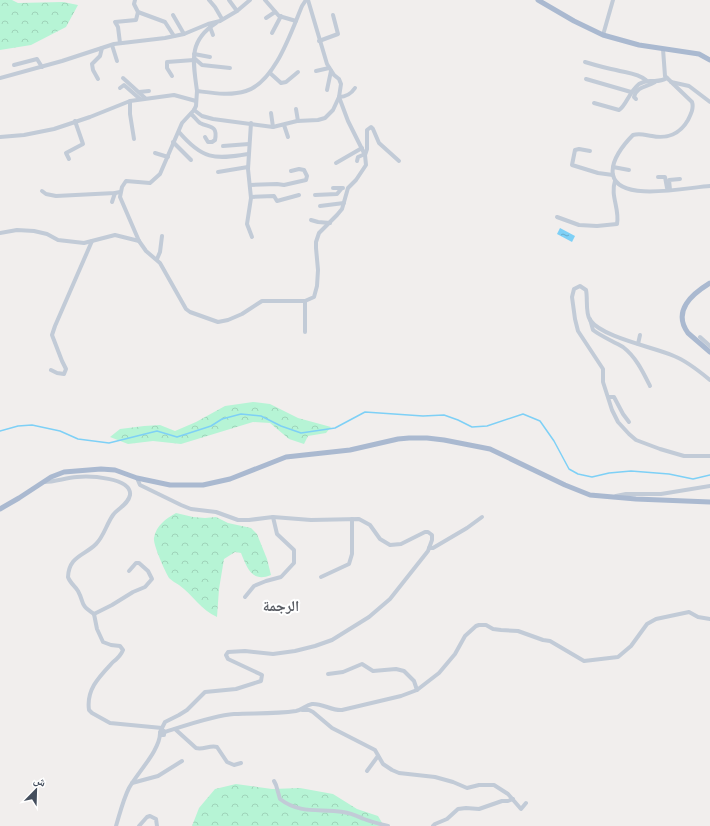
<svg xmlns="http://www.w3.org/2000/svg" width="710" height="826" font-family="'IBM Plex Sans','Noto Naskh Arabic',sans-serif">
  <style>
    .forest { fill: url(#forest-crowns) }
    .water { fill: url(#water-ripples) }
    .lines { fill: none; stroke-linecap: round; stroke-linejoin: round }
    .stream { stroke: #7ed0f6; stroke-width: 1.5 }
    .minor { stroke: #c2cbd7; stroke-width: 4 }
    .major { stroke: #aab9d0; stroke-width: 5 }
    .labels { text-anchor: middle; stroke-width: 4; stroke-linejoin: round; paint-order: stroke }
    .quarter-label { font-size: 15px; font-weight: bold; fill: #5a5d64; stroke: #fff }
  </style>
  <defs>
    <pattern id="forest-crowns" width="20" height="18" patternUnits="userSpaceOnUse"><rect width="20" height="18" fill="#b6f4d5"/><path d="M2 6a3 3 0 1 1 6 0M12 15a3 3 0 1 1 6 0" fill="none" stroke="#9ed3b9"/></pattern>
    <pattern id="water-ripples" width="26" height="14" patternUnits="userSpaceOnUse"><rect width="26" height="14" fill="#7ed0f6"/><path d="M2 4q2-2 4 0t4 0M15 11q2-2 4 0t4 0" fill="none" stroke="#69abca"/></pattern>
  </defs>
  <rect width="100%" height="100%" fill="#f1eeed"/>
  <g class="forest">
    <path d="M0,0H12L18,3L63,2L78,5L66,27L31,45L0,50Z"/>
    <path d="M253,402L270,404L298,418L331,427L326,433L308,436L304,444L289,439L270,423L253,422L181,444L153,441L128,444L110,437L120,429L144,426L160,425L175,431L196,422L225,406Z"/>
    <path d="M176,513L193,517L205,518L216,517L228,523L251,528L257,534L267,559L271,575C252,583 247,568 241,553L235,552L224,559L219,589L217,617C201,610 193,595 179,585C176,583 172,581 169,578C165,571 153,545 154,538C156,525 166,519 176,513Z"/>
    <path d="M236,784L272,789L300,788L333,794L357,809L378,816L384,826H192L199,808L215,789Z"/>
  </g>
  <path class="water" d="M560,228L575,236L572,242L557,234Z"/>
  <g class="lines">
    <path class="stream" d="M0,431L18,426L32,425L60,431L78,439L109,443L157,431L177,437L211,426L222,419L241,414L261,416L281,426L301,433L335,428L365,412L423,416L444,415L458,420L472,427L487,426L523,414L540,421L554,441L569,469L578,474L592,477L609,473L631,471L669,474L693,479L710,475"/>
    <g class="minor">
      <path d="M135,0L134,4L138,12L165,22L174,36"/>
      <path d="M209,0L215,7L222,19"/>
      <path d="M229,0L237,11"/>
      <path d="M265,0L279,16L296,21"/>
      <path d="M173,15L184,34"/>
      <path d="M266,18L275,12"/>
      <path d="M216,23C188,41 193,61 197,91C213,93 230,96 246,91C275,82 291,32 302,6L306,0"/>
      <path d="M210,27L213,35"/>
      <path d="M272,33L281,16"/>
      <path d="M603,35L613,0"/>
      <path d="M319,41L338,34L333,15"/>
      <path d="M120,43L118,27L115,22L136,20L138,12"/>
      <path d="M112,45L117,61"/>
      <path d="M663,49L665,76L692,102C694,108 691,114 688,120C680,134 667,139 652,136C645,135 640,133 633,135C624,144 610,161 613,175C619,203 689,187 710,186"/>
      <path d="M194,54L210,57"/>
      <path d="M194,58L202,65L230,68"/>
      <path d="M585,62C595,65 605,68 616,70C627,73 637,73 646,80"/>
      <path d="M14,65L37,59L42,67"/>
      <path d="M316,71L329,68"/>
      <path d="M270,73L281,83L286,82L298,72"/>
      <path d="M172,76L167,68V62L194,60"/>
      <path d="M0,78L62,61L114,44L165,38L184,34L208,24L220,21L237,11L250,0"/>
      <path d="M123,78L145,98"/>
      <path d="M98,79L93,70L92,64L100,56L102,48"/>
      <path d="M586,79L631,92"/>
      <path d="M671,82L689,86L710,102"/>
      <path d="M120,88L124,85L140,99"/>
      <path d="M327,90L331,71"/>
      <path d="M197,91L196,106L194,110L182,123L160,174L150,183L126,181L122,187L120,197L139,241L146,251L160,263L186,309L190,312L218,322L228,320L242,314L262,301H305L314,297L317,286L318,270L316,248V242L319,233L337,215L342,209L348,188L356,180L366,165L365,155L348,121L339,97"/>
      <path d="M139,92L149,91"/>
      <path d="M339,97C346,97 351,94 355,88"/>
      <path d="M636,99L634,97C637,86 647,87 655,82"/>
      <path d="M130,101V114L134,139"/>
      <path d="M594,103L619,110C626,106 629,92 639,84C650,77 655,85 667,78"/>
      <path d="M296,109L298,121"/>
      <path d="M194,110L202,116L213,119L273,127L297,121L318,120L325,118L333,110L339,97L341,84L339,79L334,75L327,64L308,0"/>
      <path d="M271,113L273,127"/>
      <path d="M191,114C194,116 197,121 200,123C210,128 218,125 215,140L212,142H208L205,137"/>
      <path d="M251,123L248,169L251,198L247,224L252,237"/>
      <path d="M284,125L288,137"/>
      <path d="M179,132C202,159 214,160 248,154"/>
      <path d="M0,137L24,135L54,129L90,117L130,101L174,95L196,101"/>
      <path d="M173,142L191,160"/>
      <path d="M223,146L249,144"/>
      <path d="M590,151L579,149L575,150L572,165L598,173L613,175"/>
      <path d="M155,153L168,157"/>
      <path d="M365,155L367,149V130L371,127L373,129L379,143L399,161"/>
      <path d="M69,159L66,153L83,144L75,121"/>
      <path d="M357,161L358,157L365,154"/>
      <path d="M336,163L362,148"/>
      <path d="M613,167L629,170"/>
      <path d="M218,172L248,167"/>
      <path d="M658,177H665L667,188"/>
      <path d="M250,185L277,184L284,185L306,180L307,176L304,170L299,169L291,171"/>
      <path d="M333,188H343"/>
      <path d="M670,190L669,180L680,179"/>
      <path d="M42,191L46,194L56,196L115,193L120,192"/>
      <path d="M315,195L337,194L342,188"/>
      <path d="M251,197L274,196L277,201L299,195"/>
      <path d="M112,202L115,193"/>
      <path d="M320,206L344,203"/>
      <path d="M557,217L579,225L597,226L617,224C620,209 610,196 615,181"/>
      <path d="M311,220L318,222L330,223"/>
      <path d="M0,233L17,230L34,231L47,234L58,240L84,243L115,235L139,241"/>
      <path d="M157,259L160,252L162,236"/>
      <path d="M590,319L593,330C602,337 613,341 623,347C636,357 643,372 650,386"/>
      <path d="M305,332V301"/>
      <path d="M700,337L710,346"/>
      <path d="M638,344L640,335"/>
      <path d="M51,370L57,373L64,374L66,369L62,361L52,335L55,326L92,241"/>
      <path d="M710,380C699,371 687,361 674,356C654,347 603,338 590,320C585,312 588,299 586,290L580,286L574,289L572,297L575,319L578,331L603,369V382L612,410L618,422L629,434L636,440L660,449L684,456H710"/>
      <path d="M609,397H614L623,414L629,422"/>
      <path d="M137,478L140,485L181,505L191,509L216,512L238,520H249L273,517L311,520L359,519L370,525L380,539L390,545L401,544L425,532H428L432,535V540L428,551L390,599L369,617L332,640L315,646L295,651L273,654L245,651L228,652L226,655L228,659L260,674L262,675L261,681L236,689L205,692L187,710L179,715L165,722L161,730"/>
      <path d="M44,482C55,482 65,478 77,477C88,476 132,477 130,495C128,505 118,508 113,515C106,525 104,536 96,544C84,556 69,556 68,577C70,583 75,586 78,591C85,604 79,604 94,614L97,629L103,642L111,645L120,646L123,650C121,655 117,659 113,662C100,676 86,689 89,710L92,713L110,723L162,728"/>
      <path d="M616,496L626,494H661L710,486"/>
      <path d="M429,548H433L467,528L482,517"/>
      <path d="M321,577L349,564L352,554V519"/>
      <path d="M245,597L254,586L266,581L281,577L294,563V550L277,534L273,517"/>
      <path d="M94,614L112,605L133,592L145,587L152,579L148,571L139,563H136L129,571"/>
      <path d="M328,674L343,672L362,664L373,671L396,669L404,671L414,681L417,690"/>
      <path d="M302,710H309L313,712L332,728L375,750L383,764L392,770L399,773L435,777L453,782L467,788L479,785H494L508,794L521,809L526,803"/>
      <path d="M175,729L196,748C203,750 210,745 217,747L227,762L234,765L241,763"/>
      <path d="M165,732C184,726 215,715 234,714C255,713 275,714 296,711C302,710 306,705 312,704C322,703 332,711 342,710L401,696L417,690L439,673L455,654L465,636L476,626L479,625H486L493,629L501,630L518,631L543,640L550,641L584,661L618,657L631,646L647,624L656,619L689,612L698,617L710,619"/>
      <path d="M367,771L378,756"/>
      <path d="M274,781L276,785L280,799C301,815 320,808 343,812C351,813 357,816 364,819C372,822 380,824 388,826"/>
      <path d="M132,783L158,776L182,761"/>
      <path d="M116,826C120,813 123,800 129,788C138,772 161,749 160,732L162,730L164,731V735H161"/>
      <path d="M139,826L147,817L150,816L156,819L157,826"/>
      <path d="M433,826L435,824L447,819L458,809L466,808L479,809L502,801H508L513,799"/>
    </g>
    <g class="major">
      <path d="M538,0L574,21L603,35L639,45L699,54L710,60"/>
      <path d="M710,283C692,294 672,311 688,333L710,352"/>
      <path d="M0,509L19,498L51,477L64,472L101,469L115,470L137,478L170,485H203L230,479L286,457L350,450L398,439L409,438H427L444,440L490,449L565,485L590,495L636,499L710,502"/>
    </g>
  </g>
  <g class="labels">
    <g class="quarter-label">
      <text x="281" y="611">الرجمة</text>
    </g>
  </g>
  <g transform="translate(36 790) rotate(23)" stroke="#ffffff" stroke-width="3" paint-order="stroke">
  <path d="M0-3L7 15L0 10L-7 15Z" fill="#444e5d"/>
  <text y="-6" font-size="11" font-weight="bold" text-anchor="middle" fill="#444e5d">ش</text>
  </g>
</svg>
